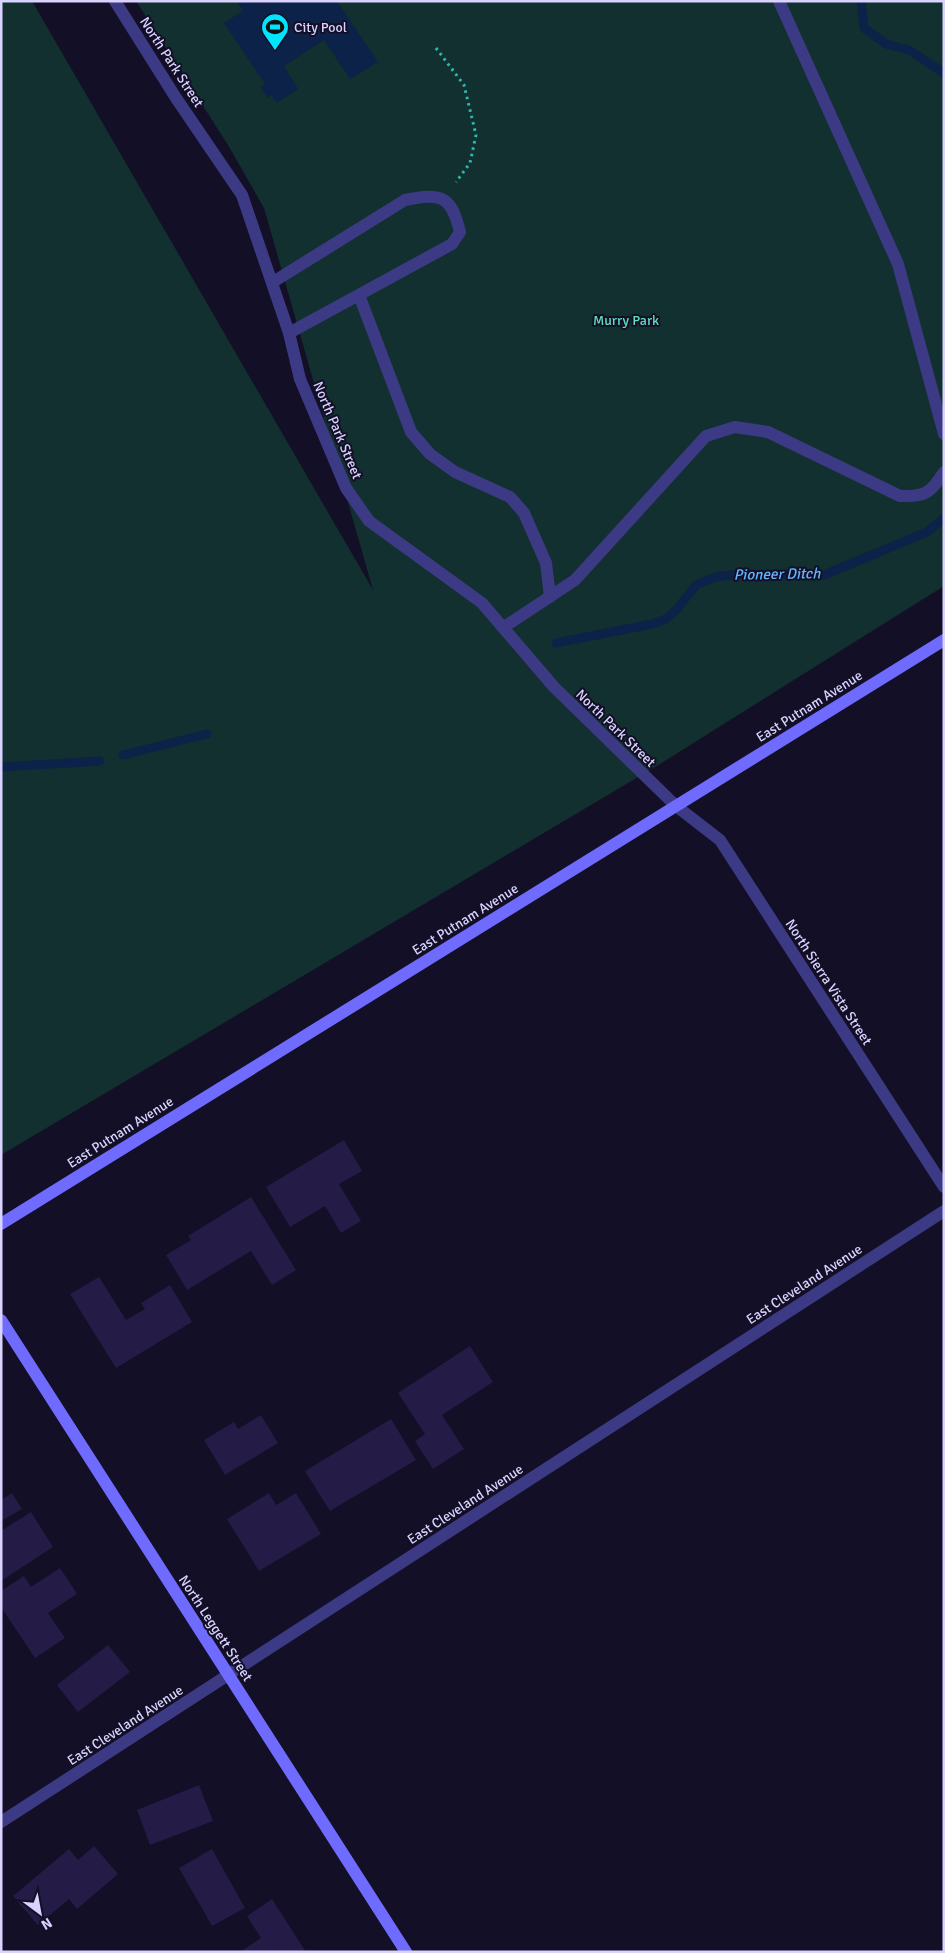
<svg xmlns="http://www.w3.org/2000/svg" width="945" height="1953" font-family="Signika,sans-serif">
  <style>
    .green { fill: #12302f }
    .water { fill: #0c2248 }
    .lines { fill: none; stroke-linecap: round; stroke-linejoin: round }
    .stream { stroke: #0c2248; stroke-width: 9 }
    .building { fill: #241b47 }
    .path { stroke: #2fb8b0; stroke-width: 3; stroke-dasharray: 2.5 4; stroke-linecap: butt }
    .lane { stroke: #3d3a85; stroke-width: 12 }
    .street { stroke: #3d3a85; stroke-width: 12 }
    .secondary { stroke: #6f6bff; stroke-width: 12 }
    .labels { text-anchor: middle; stroke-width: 4; stroke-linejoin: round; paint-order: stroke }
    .poi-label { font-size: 14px; fill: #d9d4ff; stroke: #130f26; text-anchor: start }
    .street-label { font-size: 14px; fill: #d9d4ff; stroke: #130f26 }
    .park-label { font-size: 14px; fill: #5fe0c0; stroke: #130f26 }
    .water-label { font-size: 15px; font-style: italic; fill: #62b6ff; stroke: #130f26 }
  </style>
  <rect width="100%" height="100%" fill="#130f26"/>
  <path class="green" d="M1,1H32L373,590L264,208L228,145L136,1H944V586L660,764L1,1155Z"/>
  <path class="water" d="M237,1H337L378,62L350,79L324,40L284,66L298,89L277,103L271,95L268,98L260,87L265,84L224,23L243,11Z"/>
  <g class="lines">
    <g class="stream">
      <path d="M861,1L864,28L886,44L909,50L944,73"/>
      <path d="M556,643L652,624L666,619L677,609L696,585L716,577L738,574L824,575L927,532L944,518"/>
      <path d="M123,755L207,734"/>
      <path d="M1,767L100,761"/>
    </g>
  </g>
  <g class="building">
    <path d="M344,1140L362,1171L339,1184L361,1221L341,1233L325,1206L290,1227L266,1187Z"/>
    <path d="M251,1197L296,1270L272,1285L251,1251L187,1290L166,1255L191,1240L188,1236Z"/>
    <path d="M99,1277L126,1320L145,1309L141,1303L170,1285L192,1322L116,1368L70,1294Z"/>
    <path d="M470,1346L493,1382L442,1415L464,1449L433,1469L415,1441L425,1434L398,1393Z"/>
    <path d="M261,1415L278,1443L225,1475L204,1440L234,1422L238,1429Z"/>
    <path d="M391,1419L416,1460L330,1511L305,1471Z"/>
    <path d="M12,1493L22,1509L1,1521V1500Z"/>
    <path d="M269,1493L276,1505L296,1493L321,1534L259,1571L227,1519Z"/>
    <path d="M31,1512L53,1547L1,1581V1531Z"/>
    <path d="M60,1568L77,1594L48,1613L65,1638L35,1658L1,1607V1591L24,1576L31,1587Z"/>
    <path d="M108,1645L130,1672L78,1712L57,1685Z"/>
    <path d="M199,1785L213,1821L150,1845L137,1810Z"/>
    <path d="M94,1846L118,1874L77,1909L69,1899L38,1925L13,1896L69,1849L78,1860Z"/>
    <path d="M212,1849L245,1908L212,1926L179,1868Z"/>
    <path d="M272,1899L306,1952H240L261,1938L247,1916Z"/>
  </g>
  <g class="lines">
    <path class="path" d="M436,48L464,85L476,135L470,163L456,182"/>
    <g class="lane">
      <path d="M779,1L898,264L944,434"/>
      <path d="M273,282L405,200C440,193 451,194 460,232L452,244L289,333"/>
      <path d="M359,295L411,432L430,454L455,472L510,497L524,513L546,563L550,597"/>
      <path d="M504,627L575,580L706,436L735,427L768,432L900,496C925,497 931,493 944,472"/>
    </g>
    <g class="street">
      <path d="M115,1L176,98L242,195L289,333L300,379L346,488L369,521L482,603L554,687L676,806L720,840L944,1187"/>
      <path d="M1,1822L944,1211"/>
    </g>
    <g class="secondary">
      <path d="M1,1224L944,640"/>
      <path d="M1,1320L406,1952"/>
    </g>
  </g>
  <defs>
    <g id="stadium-pin" transform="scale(1.4375)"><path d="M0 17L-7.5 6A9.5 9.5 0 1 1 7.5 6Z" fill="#00e5ff" stroke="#130f26"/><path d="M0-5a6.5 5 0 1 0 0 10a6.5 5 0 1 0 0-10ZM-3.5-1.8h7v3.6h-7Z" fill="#111"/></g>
  </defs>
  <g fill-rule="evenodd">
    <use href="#stadium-pin" x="275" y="27"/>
  </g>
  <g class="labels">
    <g class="poi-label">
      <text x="294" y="32">City Pool</text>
    </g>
    <g class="street-label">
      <text transform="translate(172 62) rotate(57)" y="5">North Park Street</text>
      <text transform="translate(338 430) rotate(67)" y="5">North Park Street</text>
      <text transform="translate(809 706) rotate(-32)" y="5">East Putnam Avenue</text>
      <text transform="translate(616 728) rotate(44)" y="5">North Park Street</text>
      <text transform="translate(465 919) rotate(-32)" y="5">East Putnam Avenue</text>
      <text transform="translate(829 982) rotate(57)" y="5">North Sierra Vista Street</text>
      <text transform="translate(120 1132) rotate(-32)" y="5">East Putnam Avenue</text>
      <text transform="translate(804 1284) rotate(-33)" y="5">East Cleveland Avenue</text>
      <text transform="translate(465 1504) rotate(-33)" y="5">East Cleveland Avenue</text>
      <text transform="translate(216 1628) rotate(57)" y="5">North Leggett Street</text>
      <text transform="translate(125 1725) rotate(-33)" y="5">East Cleveland Avenue</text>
    </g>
    <g class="park-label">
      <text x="626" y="325">Murry Park</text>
    </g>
    <g class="water-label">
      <text transform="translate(777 574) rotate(-1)" y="5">Pioneer Ditch</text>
    </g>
  </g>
  <rect width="945" height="1953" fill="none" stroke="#d9d4ff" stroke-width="5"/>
  <g transform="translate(40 1913) rotate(148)" stroke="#130f26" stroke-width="4" paint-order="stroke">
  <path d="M0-4L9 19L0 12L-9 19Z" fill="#d9d4ff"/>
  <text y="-8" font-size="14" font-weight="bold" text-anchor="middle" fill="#d9d4ff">N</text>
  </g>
</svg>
